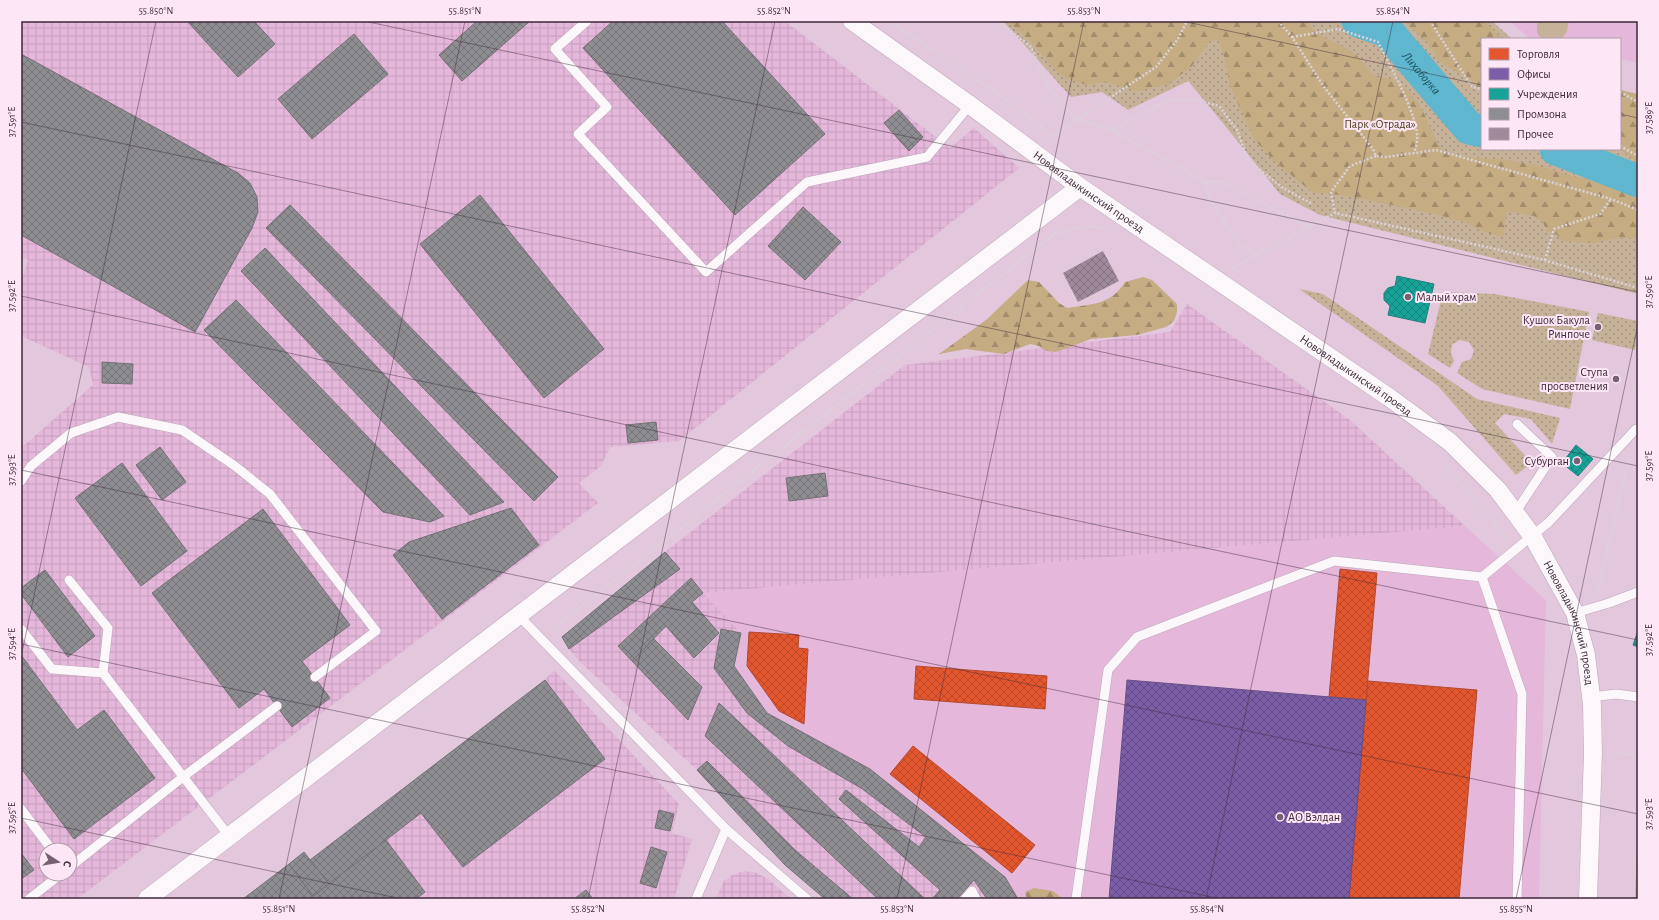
<svg xmlns="http://www.w3.org/2000/svg" width="1659" height="920" font-family="'Alegreya Sans',sans-serif">
  <style>
    .built { fill: #e5b8db }
    .industrial { fill: url(#industrial-grid); fill-rule: evenodd }
    .grass { fill: url(#grass-dots) }
    .forest { fill: url(#forest-firs) }
    .garden { fill: #c6b199 }
    .shops { fill: url(#shops-cross-hatch); stroke: #b24931 }
    .offices { fill: url(#offices-cross-hatch); stroke: #684e86 }
    .public { fill: url(#public-cross-hatch); stroke: #227e7c }
    .industry { fill: url(#industry-cross-hatch); stroke: #756f77 }
    .lines { fill: none; stroke-linecap: round; stroke-linejoin: round }
    .river { stroke: #5fb6cf; stroke-width: 33 }
    .building { fill: url(#building-cross-hatch) }
    .service-casing { stroke: #bda7b8; stroke-width: 10 }
    .minor-casing { stroke: #bda7b8; stroke-width: 19 }
    .path { stroke: #dbd3da; stroke-width: 2.5; stroke-dasharray: 2 2; stroke-linecap: butt }
    .service { stroke: #fbf7fa; stroke-width: 9 }
    .minor { stroke: #fbf7fa; stroke-width: 18 }
    .ticks { fill: none; stroke: #3d2939; stroke-width: 1; stroke-opacity: 0.45 }
    .poi-dot { fill: #776072; stroke: #fde7f7; stroke-width: 1.5 }
    .labels { text-anchor: middle; stroke-width: 4; stroke-linejoin: round; paint-order: stroke }
    .park-label { font-size: 12px; fill: #483e17; stroke: #fde7f7 }
    .street-label { font-size: 12px; fill: #3d2939; stroke: #fde7f7 }
    .poi-label { font-size: 12px; fill: #3d2939; stroke: #fde7f7; text-anchor: end }
    .water-label { font-size: 13px; font-style: italic; fill: #1d525d; stroke: #fde7f7 }
    .neatline { fill: none; stroke: #3d2939; stroke-width: 1.5 }
    .ticks-label { font-size: 10px; text-anchor: middle; fill: #3d2939 }
  </style>
  <defs>
    <pattern id="industrial-grid" width="8" height="8" patternUnits="userSpaceOnUse"><rect width="8" height="8" fill="#e5b8db"/><path d="M0 4h8M4 0v8" fill="none" stroke="#c59ebd"/></pattern>
    <pattern id="grass-dots" width="8" height="8" patternUnits="userSpaceOnUse"><rect width="8" height="8" fill="#c6b199"/><path d="M2 2h.1M6 6h.1" fill="none" stroke="#a2907e" stroke-width="1.8" stroke-linecap="round"/></pattern>
    <pattern id="forest-firs" width="22" height="20" patternUnits="userSpaceOnUse"><rect width="22" height="20" fill="#c6ac83"/><path d="M5 1l3.5 6h-7zM16 11l3.5 6h-7z" fill="#a28c6c"/></pattern>
    <pattern id="shops-cross-hatch" width="8" height="8" patternUnits="userSpaceOnUse"><rect width="8" height="8" fill="#e4572e"/><path d="M0 0l8 8M0 8l8-8" fill="none" stroke="#ba4828"/></pattern>
    <pattern id="offices-cross-hatch" width="8" height="8" patternUnits="userSpaceOnUse"><rect width="8" height="8" fill="#7b5ea7"/><path d="M0 0l8 8M0 8l8-8" fill="none" stroke="#614a82"/></pattern>
    <pattern id="public-cross-hatch" width="8" height="8" patternUnits="userSpaceOnUse"><rect width="8" height="8" fill="#17a398"/><path d="M0 0l8 8M0 8l8-8" fill="none" stroke="#16857d"/></pattern>
    <pattern id="industry-cross-hatch" width="8" height="8" patternUnits="userSpaceOnUse"><rect width="8" height="8" fill="#8d8d92"/><path d="M0 0l8 8M0 8l8-8" fill="none" stroke="#747378"/></pattern>
    <pattern id="building-cross-hatch" width="8" height="8" patternUnits="userSpaceOnUse"><rect width="8" height="8" fill="#9f899a"/><path d="M0 0l8 8M0 8l8-8" fill="none" stroke="#83707f"/></pattern>
  </defs>
  <rect width="100%" height="100%" fill="#e3c7dd"/>
  <g class="built">
    <path d="M1510,21H1638V63L1620,59V39H1530Z"/>
    <path d="M1465,526L1546,600L1539,899H1018L1004,877L870,769L767,713L734,666L703,593Z"/>
  </g>
  <g class="industrial">
    <path d="M21,21H785L950,148L974,128L1019,168L679,441L610,447L601,466L579,483L598,503L77,899H21V448L93,385L89,367L21,336V282L28,260L21,257ZM46,850H70V874H46Z"/>
    <path d="M1187,304L1350,420L1465,526L703,593L741,633L734,666L767,713L870,769L1005,877L1018,899H825L785,865L697,770L581,663L569,649L562,637L665,552L905,365L1170,332Z"/>
    <path d="M554,670L679,804L672,833L692,839L674,899H243L304,852L311,860L545,680Z"/>
    <path d="M745,871L757,873L768,879L791,899H716L724,881L734,874Z"/>
  </g>
  <g class="grass">
    <path d="M1003,21H1492L1512,39H1482V149H1620V89L1638,97V294L1320,215L1280,194L1218,117L1188,81L1128,110L1102,92L1071,97Z"/>
    <path d="M1299,289L1323,294L1477,399L1560,418L1552,444L1531,419L1504,414L1495,423L1532,463L1516,475L1438,386Z"/>
    <path d="M1443,292L1495,294L1589,312L1570,409L1482,389L1457,373L1462,362L1471,359L1474,350L1469,342L1459,340L1452,345L1451,353L1454,361L1450,368L1428,354Z"/>
    <path d="M1598,313L1638,321L1635,350L1592,340Z"/>
    <path d="M1638,822V899H1635Z"/>
  </g>
  <g class="forest">
    <path d="M1007,21H1307C1320,41 1336,40 1354,53C1362,59 1366,68 1373,74C1377,77 1385,77 1391,79C1396,81 1402,86 1406,89C1426,106 1429,132 1444,152L1471,158L1502,159L1541,166L1568,175L1606,183L1638,195V238H1619L1591,243L1563,241L1556,234L1547,231L1542,221L1534,216L1507,211L1503,237L1485,232L1466,223L1435,214L1348,196L1312,192L1274,161L1254,139L1230,86L1224,57L1218,39L1209,42L1192,66L1169,84L1138,91L1106,82L1087,85L1068,79L1058,73L1030,41Z"/>
    <path d="M1404,21H1484L1503,39H1482V92L1469,78L1444,65L1437,58L1427,42Z"/>
    <path d="M1620,90L1638,94V162L1619,149Z"/>
    <path d="M1143,277L1152,280L1177,304V312L1174,321L1166,327L1137,335L1091,339L1056,352L1046,351L1039,346L1030,344L1004,354L966,349L939,354L986,320L1028,280L1039,282L1059,303L1067,308C1092,304 1111,305 1125,282Z"/>
    <path d="M1034,888L1053,891L1063,899H1027L1025,892Z"/>
  </g>
  <path class="garden" d="M1538,21H1569L1567,31L1562,39C1546,39 1533,42 1538,21Z"/>
  <g class="shops">
    <path d="M1340,569L1377,573L1366,700L1329,697Z"/>
    <path d="M749,632L799,635L798,648L808,649L804,724L779,711L747,666Z"/>
    <path d="M916,666L1047,676L1045,709L914,699Z"/>
    <path d="M1368,681L1477,690L1459,899H1349Z"/>
    <path d="M913,746L1035,845L1012,873L890,774Z"/>
  </g>
  <path class="offices" d="M1127,680L1366,700L1349,899H1109Z"/>
  <g class="public">
    <path d="M1397,276L1434,284L1425,323L1388,315L1390,306L1384,300V293L1388,288L1395,286Z"/>
    <path d="M1576,445L1593,459L1578,476L1562,463Z"/>
    <path d="M1638,631V647L1633,645Z"/>
  </g>
  <g class="industry">
    <path d="M187,21H254L275,44L238,77Z"/>
    <path d="M477,21H530L462,81L439,55Z"/>
    <path d="M613,21H722L825,134L735,215L583,48Z"/>
    <path d="M354,34L388,74L312,139L278,99Z"/>
    <path d="M21,54L238,173L250,183L257,197L258,212L252,228L195,332L21,235Z"/>
    <path d="M899,110L923,137L909,151L884,123Z"/>
    <path d="M480,195L604,349L544,398L420,244Z"/>
    <path d="M290,205L558,477L534,501L266,228Z"/>
    <path d="M803,207L841,242L805,280L768,246Z"/>
    <path d="M265,248L504,502L470,515L241,271Z"/>
    <path d="M236,300L444,516L430,522L383,512L204,330Z"/>
    <path d="M102,362L133,364L132,384L102,383Z"/>
    <path d="M656,422L658,440L628,443L626,425Z"/>
    <path d="M160,447L186,482L162,500L136,465Z"/>
    <path d="M122,463L187,551L141,586L75,498Z"/>
    <path d="M825,473L828,496L789,501L786,478Z"/>
    <path d="M511,508L539,545L442,619L393,555L409,542Z"/>
    <path d="M263,509L350,625L302,661L330,698L292,727L264,689L239,708L152,593Z"/>
    <path d="M665,552L680,569L569,649L562,637Z"/>
    <path d="M45,570L95,636L68,657L21,594V588Z"/>
    <path d="M691,578L703,593L692,602L719,633L694,658L666,626L632,661L618,646Z"/>
    <path d="M721,629L741,633L734,666L767,713L870,769L1005,877L1018,899H987L974,880L957,899H932L940,890L839,799L846,790L919,847L926,837L861,788L788,746L747,713L714,668Z"/>
    <path d="M654,639L702,687L688,720L632,661Z"/>
    <path d="M21,655L77,730L104,710L155,778L74,839L21,768Z"/>
    <path d="M545,680L605,759L463,867L421,813L329,884L310,860Z"/>
    <path d="M719,703L925,899H878L705,736Z"/>
    <path d="M707,761L795,850L853,899H825L785,865L697,770Z"/>
    <path d="M659,810L674,814L670,831L655,828Z"/>
    <path d="M386,840L425,892L416,899H243L289,864L313,896Z"/>
    <path d="M651,847L667,852L656,888L640,883Z"/>
    <path d="M304,852L329,884L313,896L289,864Z"/>
    <path d="M21,853L34,870L21,879Z"/>
    <path d="M586,890L593,899H574Z"/>
  </g>
  <g class="lines">
    <g class="river">
      <path id="s1" d="M1358,21L1387,31L1469,128L1482,131"/>
      <path d="M1556,149L1638,181"/>
    </g>
  </g>
  <path class="building" d="M1103,251L1119,281L1078,302L1063,273Z"/>
  <g class="lines">
    <g class="service-casing">
      <g id="service">
        <path d="M587,21L555,49L607,107L578,134L706,272L807,182L927,157L970,105"/>
        <path d="M21,481L31,466L71,433L118,417L182,430L235,466L270,494L376,631L315,677"/>
        <path d="M1515,513L1552,457L1517,424"/>
        <path d="M1482,577L1549,522L1636,429"/>
        <path d="M69,580L108,628L103,673L229,836"/>
        <path d="M1575,613L1609,603L1638,592"/>
        <path d="M518,615L726,829L696,899"/>
        <path d="M21,629L52,669L103,673"/>
        <path d="M1591,697L1616,694L1638,697"/>
        <path d="M21,809L52,850"/>
        <path d="M726,829L807,899"/>
        <path d="M70,867L183,777L277,706"/>
        <path d="M29,899L61,874"/>
        <path d="M965,899L972,891L976,899"/>
        <path d="M1076,899L1108,670L1137,637L1334,561L1482,577L1522,694L1517,899"/>
      </g>
    </g>
    <g class="minor-casing">
      <g id="minor">
        <path id="s2" d="M852,21L970,105L1080,187L1390,398L1450,442L1498,490L1533,537L1575,613L1586,655L1592,705L1593,753L1588,899"/>
        <path d="M147,899L1080,187"/>
      </g>
    </g>
    <g class="path">
      <path d="M889,21L997,93L1053,136L1156,67L1178,39L1187,21"/>
      <path d="M998,21L1031,47L1050,91L1076,119L1112,130L1206,182L1207,195L1240,244L1256,255"/>
      <path d="M1278,21L1292,37L1324,87L1373,149L1376,156L1385,157L1436,150L1611,199L1638,210"/>
      <path d="M1430,21L1472,87L1482,89"/>
      <path d="M1504,21L1524,39"/>
      <path d="M1292,37L1338,29L1378,42C1389,64 1420,118 1417,141C1417,145 1415,149 1414,153"/>
      <path d="M1620,92L1638,102"/>
      <path d="M1112,130L1169,100L1193,99L1219,106L1237,130L1248,160L1283,188L1312,204"/>
      <path d="M1620,146L1638,156"/>
      <path d="M1376,156L1350,166L1331,192L1335,213L1544,260L1638,288"/>
      <path d="M1206,182L1221,181L1309,227"/>
      <path d="M1545,260L1554,229L1600,214L1611,199"/>
      <path d="M1232,269L1256,255L1335,213"/>
      <path d="M1633,387L1638,388"/>
      <path d="M1445,465L1508,539"/>
      <path d="M1597,593L1629,458"/>
      <path d="M551,630L1054,234L1086,226L1107,228"/>
      <path d="M1611,754L1638,755"/>
    </g>
    <use href="#service" class="service"/>
    <use href="#minor" class="minor"/>
  </g>
  <path class="ticks" d="M364,21L1638,292M1182,21L1482,85M1620,114L1638,118M21,122L1638,466M21,296L1638,640M21,470L1638,814M21,644L1221,899M21,657L156,21M21,818L402,899M279,899L465,21M588,899L775,21M897,899L1084,21M1206,899L1393,21M1516,899L1638,324"/>
  <g class="poi-dot">
    <circle cx="1408" cy="297" r="4"/>
    <circle cx="1598" cy="327" r="4"/>
    <circle cx="1616" cy="379" r="4"/>
    <circle cx="1577" cy="461" r="4"/>
    <circle cx="1280" cy="817" r="4"/>
  </g>
  <g class="labels">
    <g class="park-label">
      <text x="1380" y="128">Парк «Отрада»</text>
    </g>
    <g class="street-label">
      <text dy="4" stroke="none"><textPath href="#s2" startOffset="292">Нововладыкинский проезд</textPath></text>
      <text dy="4" stroke="none"><textPath href="#s2" startOffset="616">Нововладыкинский проезд</textPath></text>
      <text dy="4" stroke="none"><textPath href="#s2" startOffset="952">Нововладыкинский проезд</textPath></text>
    </g>
    <g class="poi-label">
      <text x="1416" y="301" text-anchor="start">Малый храм</text>
      <text x="1590" y="324">Кушок Бакула<tspan x="1590" dy="14">Ринпоче</tspan></text>
      <text x="1608" y="376">Ступа<tspan x="1608" dy="14">просветления</tspan></text>
      <text x="1569" y="465">Субурган</text>
      <text x="1288" y="821" text-anchor="start">АО Вэлдан</text>
    </g>
    <g class="water-label">
      <text dy="5" stroke="none"><textPath href="#s1" startOffset="85">Лихоборка</textPath></text>
    </g>
  </g>
  <rect width="1659" height="920" fill="none" stroke="#fde7f7" stroke-width="44"/>
  <rect x="1481" y="38" width="140" height="112" fill="#fde7f7" stroke="#b09bab"/>
  <rect x="1489" y="48" width="20" height="12" fill="#e4572e" stroke="#b09bab"/>
  <text x="1517" y="58" font-size="12" fill="#3d2939">Торговля</text>
  <rect x="1489" y="68" width="20" height="12" fill="#7b5ea7" stroke="#b09bab"/>
  <text x="1517" y="78" font-size="12" fill="#3d2939">Офисы</text>
  <rect x="1489" y="88" width="20" height="12" fill="#17a398" stroke="#b09bab"/>
  <text x="1517" y="98" font-size="12" fill="#3d2939">Учреждения</text>
  <rect x="1489" y="108" width="20" height="12" fill="#8d8d92" stroke="#b09bab"/>
  <text x="1517" y="118" font-size="12" fill="#3d2939">Промзона</text>
  <rect x="1489" y="128" width="20" height="12" fill="#9f899a" stroke="#b09bab"/>
  <text x="1517" y="138" font-size="12" fill="#3d2939">Прочее</text>
  <g transform="translate(58 862) rotate(102)"><circle r="19" fill="#fde7f7" stroke="#b09bab"/>
  <path d="M0-3L7 15L0 10L-7 15Z" fill="#776072"/>
  <text y="-6" font-size="11" font-weight="bold" text-anchor="middle" fill="#3d2939">С</text>
  </g>
  <rect x="22" y="22" width="1615" height="876" class="neatline"/>
  <g class="ticks-label">
    <text x="156" y="14">55.850°N</text>
    <text x="465" y="14">55.851°N</text>
    <text x="774" y="14">55.852°N</text>
    <text x="1084" y="14">55.853°N</text>
    <text x="1393" y="14">55.854°N</text>
    <text transform="translate(1648 118) rotate(-90)" y="4">37.589°E</text>
    <text transform="translate(11 122) rotate(-90)" y="4">37.591°E</text>
    <text transform="translate(1648 292) rotate(-90)" y="4">37.590°E</text>
    <text transform="translate(11 296) rotate(-90)" y="4">37.592°E</text>
    <text transform="translate(1648 466) rotate(-90)" y="4">37.591°E</text>
    <text transform="translate(11 470) rotate(-90)" y="4">37.593°E</text>
    <text transform="translate(1648 640) rotate(-90)" y="4">37.592°E</text>
    <text transform="translate(11 644) rotate(-90)" y="4">37.594°E</text>
    <text transform="translate(1648 814) rotate(-90)" y="4">37.593°E</text>
    <text transform="translate(11 818) rotate(-90)" y="4">37.595°E</text>
    <text x="279" y="912">55.851°N</text>
    <text x="588" y="912">55.852°N</text>
    <text x="897" y="912">55.853°N</text>
    <text x="1207" y="912">55.854°N</text>
    <text x="1516" y="912">55.855°N</text>
  </g>
</svg>
